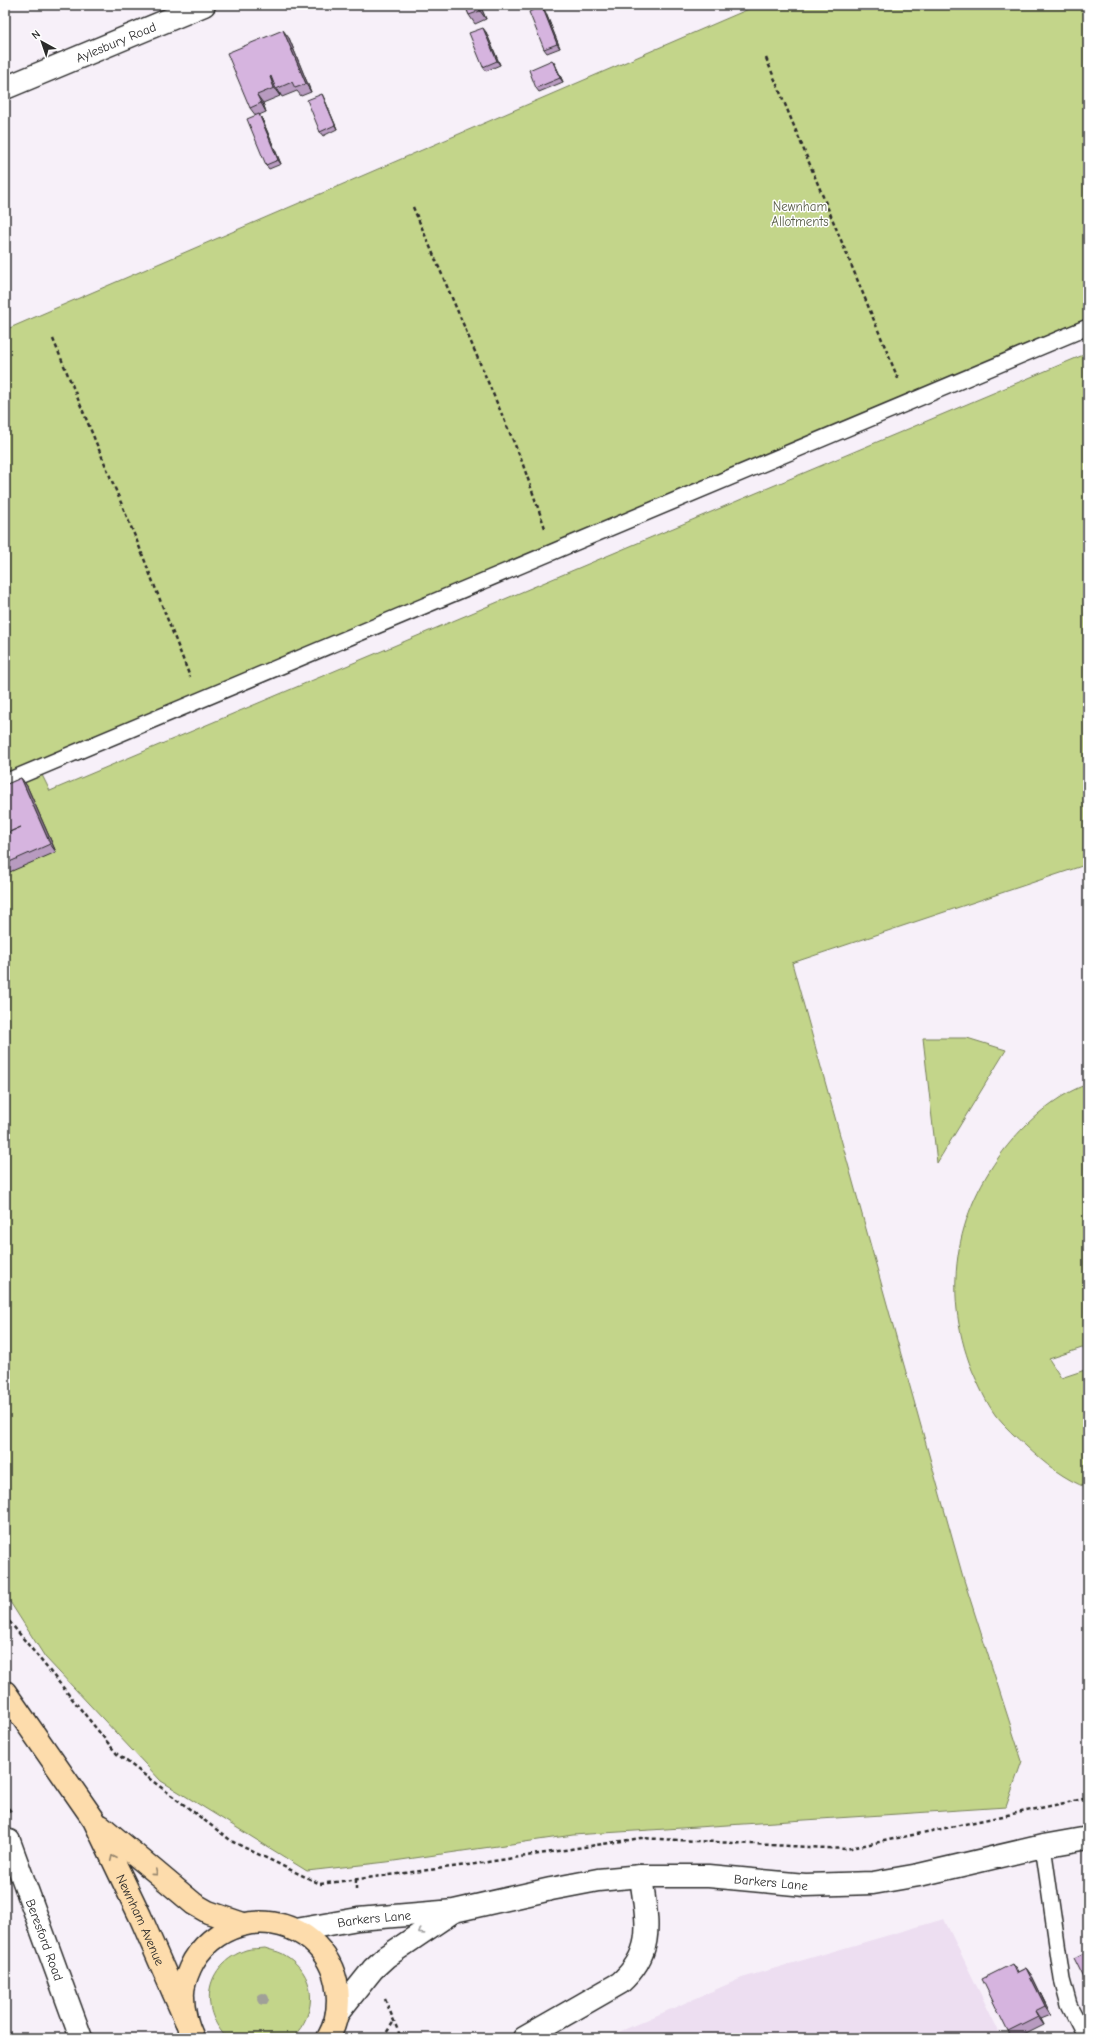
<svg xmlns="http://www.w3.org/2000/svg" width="1093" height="2043" font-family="'Comic Neue',sans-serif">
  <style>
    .built { fill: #eddef1 }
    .green { fill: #c3d58a; stroke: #77805a }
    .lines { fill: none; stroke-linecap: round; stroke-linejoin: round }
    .lane-casing { stroke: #2b2b2b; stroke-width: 18 }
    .street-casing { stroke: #2b2b2b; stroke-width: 25 }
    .secondary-casing { stroke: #2b2b2b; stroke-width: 25 }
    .primary-casing { stroke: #2b2b2b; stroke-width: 25 }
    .path { stroke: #2b2b2b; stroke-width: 2.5; stroke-dasharray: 4 3; stroke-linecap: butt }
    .lane { stroke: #fff; stroke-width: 15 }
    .street { stroke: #fff; stroke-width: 22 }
    .secondary { stroke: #fff; stroke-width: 22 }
    .primary { stroke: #fddcac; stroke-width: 22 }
    .tree { fill: #a0a098 }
    .wall { fill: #b89bc0; stroke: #2b2b2b }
    .shaded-wall { fill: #967e9c; stroke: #2b2b2b }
    .building { fill: #d6b4df; stroke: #2b2b2b }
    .oneway { stroke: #94846c }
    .oneway2 { stroke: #a0a0a0 }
    .labels { text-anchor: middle; stroke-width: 3; stroke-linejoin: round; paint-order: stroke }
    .street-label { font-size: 13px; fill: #2b2b2b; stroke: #fff }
    .park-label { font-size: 13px; fill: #595e48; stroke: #fff }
  </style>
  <rect width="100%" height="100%" fill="#f7f0f9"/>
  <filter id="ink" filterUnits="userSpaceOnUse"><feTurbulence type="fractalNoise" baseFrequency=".025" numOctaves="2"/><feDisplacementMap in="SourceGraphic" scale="8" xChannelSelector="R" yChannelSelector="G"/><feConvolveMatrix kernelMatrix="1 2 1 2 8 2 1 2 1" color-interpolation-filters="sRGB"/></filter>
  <g filter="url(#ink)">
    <path class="built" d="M944,1919L1002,2038H605L742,1978Z"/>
    <g class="green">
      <path d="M758,5H1088V318L37,765L50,791L1088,353V864L792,963L963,1577L1022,1761L1006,1807L573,1835L387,1862L307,1871L161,1781L45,1657L5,1594V330Z"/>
      <path d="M923,1038H967L1006,1050L937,1163Z"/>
      <path d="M1088,1084V1346L1049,1359L1061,1378L1088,1369V1488C1065,1480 1044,1463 1026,1446C1016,1437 1005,1427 996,1416C986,1402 979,1386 972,1370C940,1289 956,1205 1013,1139C1033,1116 1059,1094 1088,1084Z"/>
      <path d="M265,1948C270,1950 277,1951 283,1954C317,1973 319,2012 292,2038H227C198,2008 205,1964 246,1950C252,1948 259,1949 265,1948Z"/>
    </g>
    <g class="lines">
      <g class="lane-casing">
        <g id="lane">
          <path d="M5,782L1088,327"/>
          <path d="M1043,1846L1062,1979L1069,2005L1086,2038"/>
        </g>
      </g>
      <g class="street-casing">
        <g id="street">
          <path id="s1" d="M5,88L204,5"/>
          <path id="s2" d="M9,1841L81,2038"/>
          <path d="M524,2038L620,1983C657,1950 646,1919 641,1876"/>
        </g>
      </g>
      <g class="secondary-casing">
        <g id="secondary">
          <path id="s3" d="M296,1930L358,1919L454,1911L551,1889L598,1880L641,1876H709L805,1885L873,1883L919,1875L1043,1846L1088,1838"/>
          <path d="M337,2014L373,1969L386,1957L451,1913"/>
        </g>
      </g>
      <g class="primary-casing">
        <g id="primary">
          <path id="s4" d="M5,1692L94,1820L140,1916L186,2021"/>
          <path d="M101,1826L194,1904L208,1912L243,1924"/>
          <path d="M193,2038C187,2025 183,2012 183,1997C182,1987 186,1977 190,1968C210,1924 265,1909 305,1936C321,1947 332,1964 336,1982C340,2002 338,2021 328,2038"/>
        </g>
      </g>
      <g class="path">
        <path d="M766,58L899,381"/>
        <path d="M413,207L521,459L545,528"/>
        <path d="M53,339L139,546L190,677"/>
        <path d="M5,1616L117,1754L233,1842L320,1884L475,1864L641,1838L846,1849L1088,1798"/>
        <path d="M5,1802L12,1814"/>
        <path d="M356,1879V1892"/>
        <path d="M385,1999L401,2038"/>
        <path d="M383,2038L394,2021"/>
      </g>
      <use href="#lane" class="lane"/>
      <use href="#street" class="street"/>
      <use href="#secondary" class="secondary"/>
      <use href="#primary" class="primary"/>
    </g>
    <circle class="tree" cx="263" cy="1999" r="6"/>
    <g class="wall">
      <path d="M465,5H480L486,19L475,24L469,15Z"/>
      <path d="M502,5H509L503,7Z"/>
      <path d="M545,11L560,48L547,53L544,49Z"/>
      <path d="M486,32L500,65L486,71L483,67Z"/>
      <path d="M289,38L311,92L301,96L297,91L282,97L278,90L280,96L263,103L266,112L259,115L262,119L281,164L269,169L266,165L256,116L250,108Z"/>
      <path d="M552,60L555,64L563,82L539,92L536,88Z"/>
      <path d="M324,98L337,129L323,136L320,132Z"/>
      <path d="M21,778L27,786L56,852L5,874V785Z"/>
      <path d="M1012,1964L1018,1972L1026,1968L1032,1976L1051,2015L1041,2019L1044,2025L1018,2038H1012L1008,2032Z"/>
    </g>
    <g class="shaded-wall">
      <path d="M478,5H480L486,19L480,11Z"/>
      <path d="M542,6L545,11L560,48L557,44Z"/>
      <path d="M483,28L486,32L500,65L497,61Z"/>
      <path d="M283,30L289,38L311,92L306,84Z"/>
      <path d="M552,60L555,64L563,82L560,78Z"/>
      <path d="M270,77L275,85L280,96L274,88Z"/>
      <path d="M322,94L324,98L337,129L335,125Z"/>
      <path d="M257,95L263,103L266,112L261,103Z"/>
      <path d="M259,114L262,119L281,164L278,160Z"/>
      <path d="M21,778L27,786L56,852L50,844Z"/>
      <path d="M1026,1968L1032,1976L1051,2015L1045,2006Z"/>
      <path d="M1035,2011L1041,2019L1044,2025L1038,2017Z"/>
    </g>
    <g class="building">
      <path d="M465,5H478L480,11L469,15Z"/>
      <path d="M542,6L557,44L544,49L529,12Z"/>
      <path d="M483,28L497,61L483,67L469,33Z"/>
      <path d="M283,30L306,84L295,88L292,82L276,89L271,76L270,77L274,88L257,95L261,103L250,108L227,53Z"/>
      <path d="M552,60L560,78L536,88L529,70Z"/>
      <path d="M322,94L335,125L320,132L307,100Z"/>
      <path d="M259,114L278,160L266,165L247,119Z"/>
      <path d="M21,778L50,844L5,864V834L21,827L5,834V785Z"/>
      <path d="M1088,1951V1986L1074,1958Z"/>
      <path d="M1012,1964L1016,1973L1026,1968L1045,2006L1035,2011L1038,2017L1008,2032L982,1979Z"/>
    </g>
    <defs><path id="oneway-chevron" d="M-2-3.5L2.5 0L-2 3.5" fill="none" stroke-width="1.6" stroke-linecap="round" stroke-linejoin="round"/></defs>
    <g class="oneway">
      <use href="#oneway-chevron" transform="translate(113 1858) rotate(-115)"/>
      <use href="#oneway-chevron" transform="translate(155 1873) rotate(41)"/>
    </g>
    <use class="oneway2" href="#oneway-chevron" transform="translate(421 1932) rotate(147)"/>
  </g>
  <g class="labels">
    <g class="street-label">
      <text dy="5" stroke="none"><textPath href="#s1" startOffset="120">Aylesbury Road</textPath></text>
      <text dy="5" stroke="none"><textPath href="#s3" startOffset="480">Barkers Lane</textPath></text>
      <text dy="5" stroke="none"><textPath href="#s3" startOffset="79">Barkers Lane</textPath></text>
      <text dy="5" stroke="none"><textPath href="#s4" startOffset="266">Newnham Avenue</textPath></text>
      <text dy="5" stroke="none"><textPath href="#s2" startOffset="105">Beresford Road</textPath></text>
    </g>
    <g class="park-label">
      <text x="800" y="211">Newnham<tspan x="800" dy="15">Allotments</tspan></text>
    </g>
  </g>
  <rect width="1093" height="2043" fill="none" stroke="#fff" stroke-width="20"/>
  <rect x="10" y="10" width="1073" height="2023" fill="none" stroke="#2b2b2b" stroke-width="1.5" filter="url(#ink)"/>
  <g transform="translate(42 42) rotate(320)" stroke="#ffffff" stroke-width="3" paint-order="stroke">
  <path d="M0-3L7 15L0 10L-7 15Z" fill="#2b2b2b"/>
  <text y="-6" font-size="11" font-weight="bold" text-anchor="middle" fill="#2b2b2b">N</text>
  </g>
</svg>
